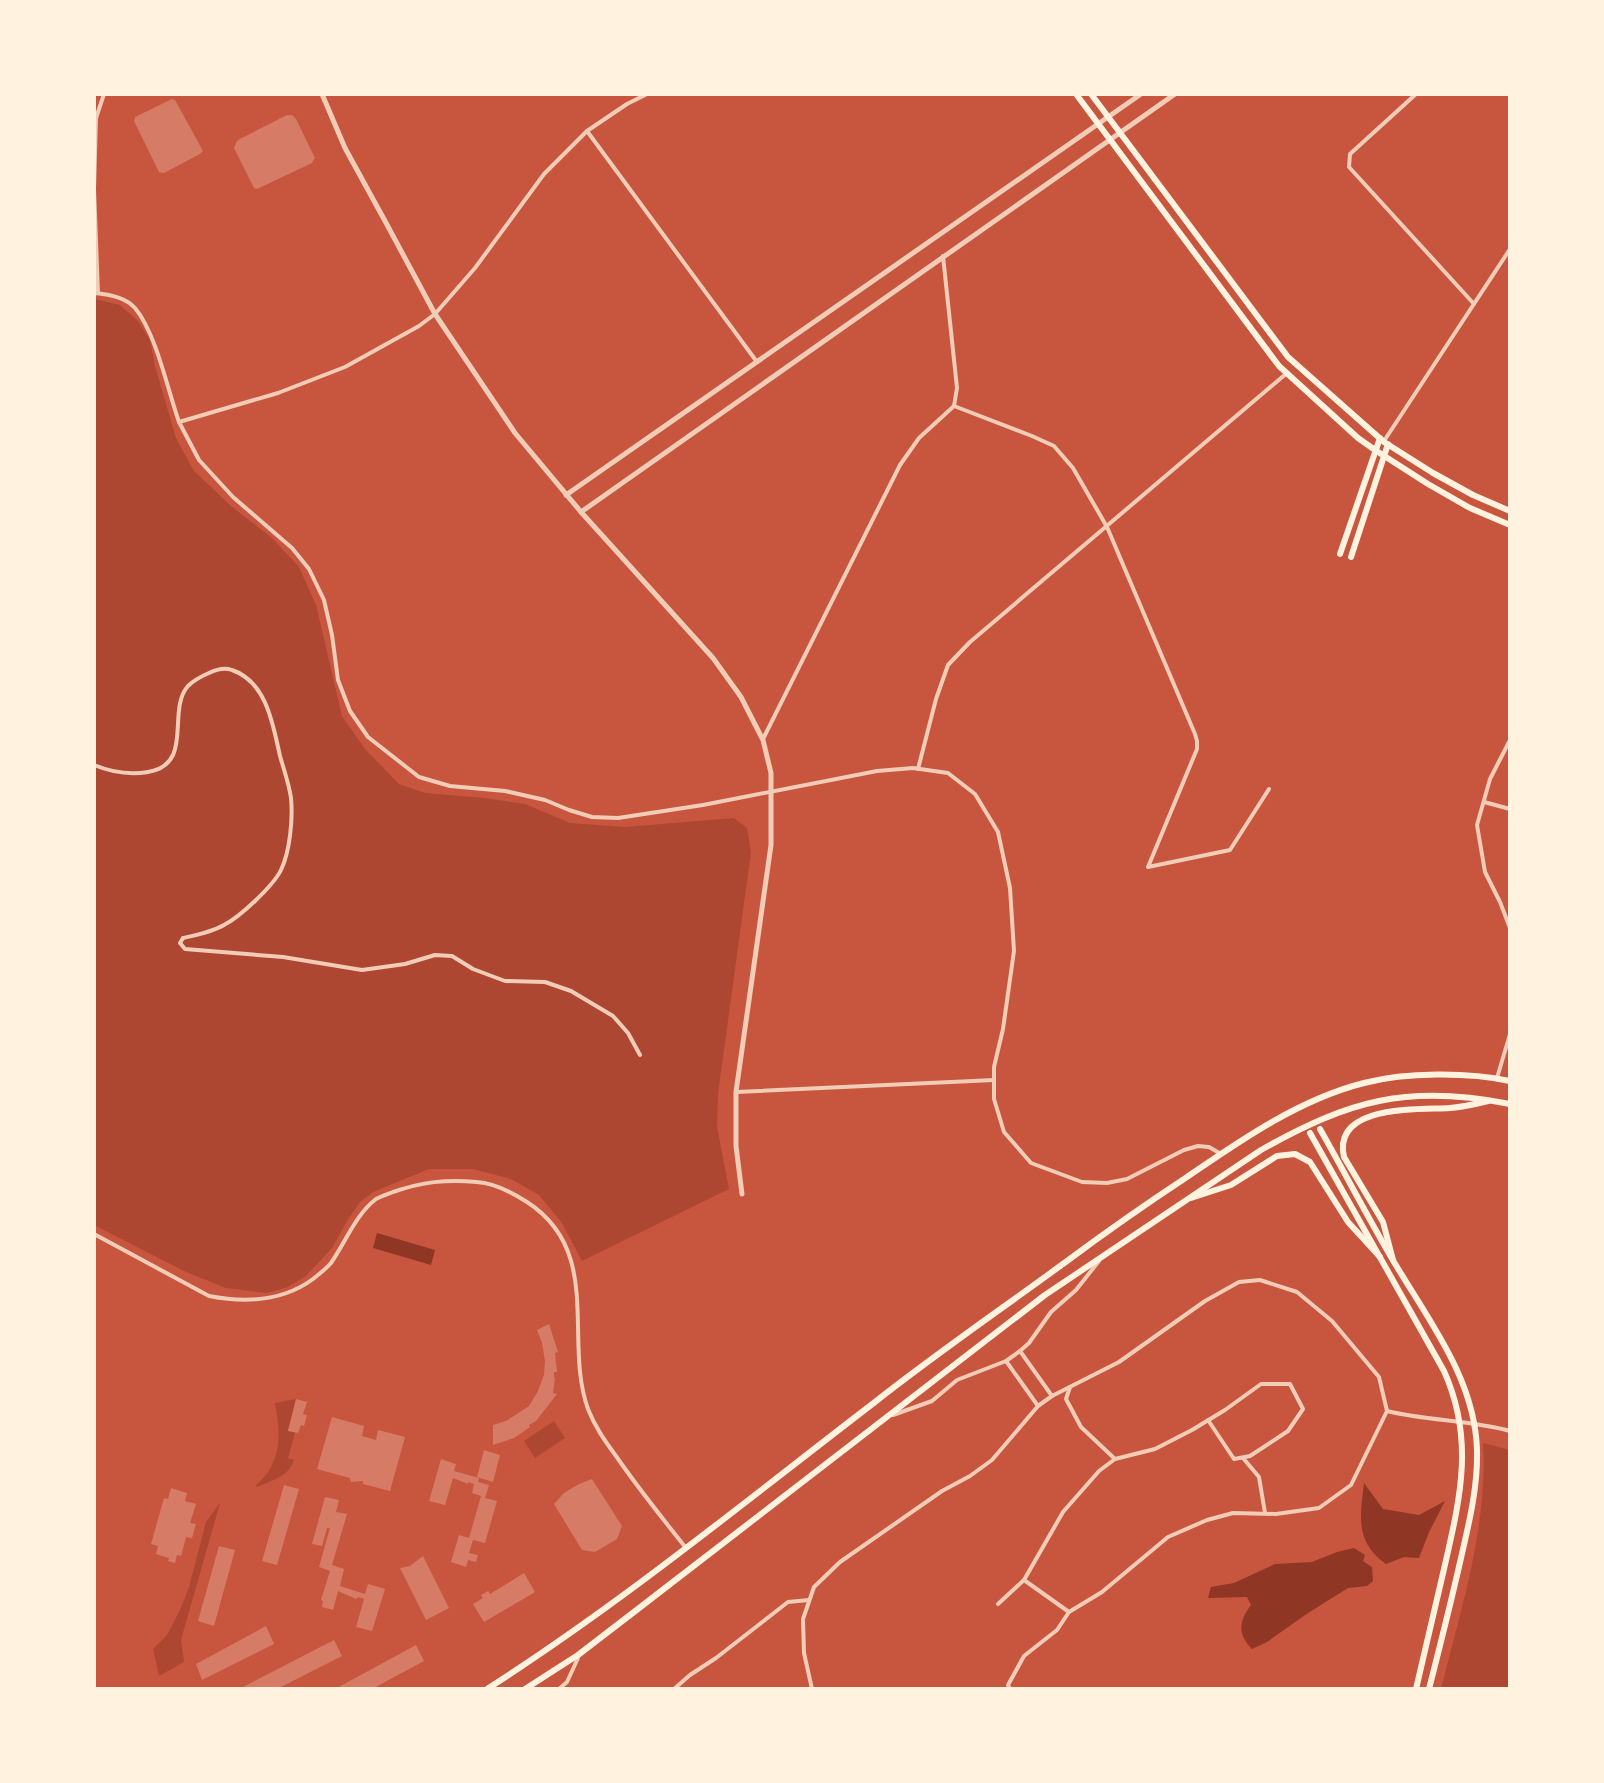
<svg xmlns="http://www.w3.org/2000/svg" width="1604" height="1783" font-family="'Fira Sans',sans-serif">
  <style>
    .green { fill: #ae4732 }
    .water { fill: #8f3625 }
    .building { fill: #d67c66 }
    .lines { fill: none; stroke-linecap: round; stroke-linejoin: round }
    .minor { stroke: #f1ccb7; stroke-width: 4 }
    .tertiary { stroke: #f1ccb7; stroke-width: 5 }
    .secondary { stroke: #fff3e0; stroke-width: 6 }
    .primary { stroke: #fff3e0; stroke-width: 6 }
  </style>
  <rect width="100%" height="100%" fill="#c8553d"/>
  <g class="green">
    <path d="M95,299L120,305L138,321L150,340L155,366L176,438L194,471L231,506L272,538L299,567L316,605L342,716L365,749L399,784L425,793L485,798L525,804L570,823L625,827L734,818L747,828L751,852L718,1094L717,1127L729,1189L582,1261L562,1223L539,1195L511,1179L473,1169H429L373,1192L360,1202L347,1221L332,1248L306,1276L288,1287L267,1293L226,1288L184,1271L94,1225Z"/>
    <path d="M296,1399L288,1430L295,1433L288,1458L294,1460C288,1477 273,1480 257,1487L256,1485C282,1464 281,1434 275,1403Z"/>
    <path d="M554,1421L565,1438L535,1458L524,1441Z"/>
    <path d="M1483,1443L1510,1450V1689H1441C1461,1609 1488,1526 1483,1443Z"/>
    <path d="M220,1503L181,1640L184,1662L159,1676L153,1649L167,1635L180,1610L189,1587L206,1522Z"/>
  </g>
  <g class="water">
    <path d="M377,1233L435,1250L431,1265L373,1248Z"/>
    <path d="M1364,1483L1383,1509L1419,1515L1445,1501L1429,1532L1419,1558L1404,1557L1386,1564C1355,1542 1360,1517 1364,1483Z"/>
    <path d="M1354,1548L1365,1555L1363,1561L1372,1567L1373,1581L1367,1586L1348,1588L1305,1615L1267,1642L1252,1649C1237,1634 1239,1621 1251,1605L1247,1597L1208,1598L1211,1587L1234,1583L1275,1564L1312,1562L1337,1552Z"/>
  </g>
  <g class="building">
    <path d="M172,99L175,100L203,151L200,154L164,173L159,172L134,121L135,117Z"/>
    <path d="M287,115H292L296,119L315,158L312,163L257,189L254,188L234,148L236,143L238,140Z"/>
    <path d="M549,1324L558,1352L555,1353L557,1372H554V1378H555L553,1393L557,1394L536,1421L529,1425L530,1427L514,1438L493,1445V1425L506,1421L529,1406L538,1391L544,1375L545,1361L542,1343L537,1330Z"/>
    <path d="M296,1399L307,1402L303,1414L307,1415L304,1426L301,1425L298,1433L288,1431Z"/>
    <path d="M332,1417L364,1426L362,1436L376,1440L378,1430L405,1437L390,1491L363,1484V1481L351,1482L350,1478L317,1469Z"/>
    <path d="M484,1450L500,1455L493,1482L477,1477Z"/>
    <path d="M441,1459L456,1464L454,1471L479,1478L478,1482L489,1485L485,1498L497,1501L485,1543L473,1540L469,1553L478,1555L476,1562L468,1560L466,1567L451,1562L459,1535L469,1538L481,1496L472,1493L474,1484L468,1482V1484L453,1478L445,1505L429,1501Z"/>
    <path d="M592,1479L622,1526L617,1539L595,1552L582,1550L554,1504L564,1493L579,1484Z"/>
    <path d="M284,1485L299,1489L277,1565L262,1561Z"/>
    <path d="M171,1488L187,1493L185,1501L196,1504L190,1523L196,1524L192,1538L186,1537L181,1556L177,1555L175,1563L168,1561L169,1558L156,1554L158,1546L151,1544L164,1498L168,1499Z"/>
    <path d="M325,1497L339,1500L336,1512L347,1514L332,1565L344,1569L340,1586L365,1594L368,1584L385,1589L372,1631L356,1627L364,1599L358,1597L356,1599L338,1591L333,1610L322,1607L323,1601L321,1600L330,1571L319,1567L330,1528H327L322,1546L312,1544Z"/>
    <path d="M219,1546L235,1550L214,1626L198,1621Z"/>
    <path d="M423,1556L449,1608L426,1620L400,1568L410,1566Z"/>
    <path d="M524,1573L535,1592L484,1622L473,1604L483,1598L481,1595L488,1591L490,1594Z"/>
    <path d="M266,1626L274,1644L202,1680L196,1664Z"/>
    <path d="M334,1640L342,1656L277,1689H239Z"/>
    <path d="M416,1645L424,1661L372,1689H335Z"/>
  </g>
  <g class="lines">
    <g class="minor">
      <path d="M647,94L627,104L587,131L544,174L475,268L435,314L419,326L345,367L278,393L179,422L199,460L233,497L292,548L309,569L324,600L332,635L338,680L350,711L368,737L419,777L450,786L505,791L545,800L569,810L592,817L618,818L703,805L877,771L913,768L948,773L975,794L998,832L1010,888L1014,951L1003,1029L994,1067V1099L1004,1132L1031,1163L1082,1182L1107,1183L1127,1179L1184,1150L1198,1146L1209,1147L1221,1154"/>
      <path d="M1416,94L1350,154L1349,167L1474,304"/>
      <path d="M587,131L757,362"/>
      <path d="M94,293C108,294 126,298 135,308C156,333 168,391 179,422"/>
      <path d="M98,293L94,189L96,118L104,94"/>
      <path d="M954,406L1032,436L1054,446L1073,468L1107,527L1195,734L1197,741V749L1148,867L1230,850L1269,789"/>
      <path d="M1384,441L1510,249"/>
      <path d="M763,739L900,465L919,438L954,406L957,388L943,256"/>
      <path d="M1510,740L1490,779L1477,825L1485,872L1500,902L1510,928"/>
      <path d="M94,765C111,772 130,775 148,772C195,764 166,711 188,686C194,680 202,676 209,673C217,669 224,667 232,670C267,682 273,725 280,756C284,770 289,784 291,798C293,819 290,851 281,870C273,886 240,917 224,925C212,932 197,935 183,938L180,943L185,949L283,957L362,970L405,964L435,955L452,956L473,969L505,981L545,982L571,991L613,1016L628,1033L640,1055"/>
      <path d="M918,769L936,699L948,665L970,642L1287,373"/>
      <path d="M1484,802L1510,809"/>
      <path d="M1497,1078L1510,1034"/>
      <path d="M737,1092L994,1080"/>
      <path d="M94,1234L209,1296C245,1303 282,1302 313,1279C319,1274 326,1269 331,1263C345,1243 356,1214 376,1199C381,1196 388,1194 393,1192C422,1182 446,1179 477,1182C494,1183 513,1193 527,1202C604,1252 563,1340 588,1409C595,1427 605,1441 616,1456C638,1488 662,1518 686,1548"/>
      <path d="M1020,1351L1052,1396"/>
      <path d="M1006,1361L1038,1406"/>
      <path d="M1070,1387L1066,1399L1081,1427L1115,1459"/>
      <path d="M893,1415L932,1401L957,1380L1006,1361L1020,1351L1029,1343L1051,1312L1076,1290L1099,1261"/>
      <path d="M1243,1458L1259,1477L1265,1513"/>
      <path d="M998,1604L1024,1580"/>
      <path d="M1069,1612L1024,1580L1063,1512L1099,1471L1115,1459L1155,1449L1192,1430L1225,1410L1261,1384H1290L1303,1409L1288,1431L1250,1456L1234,1459L1208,1420"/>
      <path d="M559,1689L567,1682L578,1658"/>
      <path d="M674,1689L690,1675L716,1658L788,1602L809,1600"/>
      <path d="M812,1689L804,1653L803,1619L814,1587L840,1562L942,1491L970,1476L992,1460L1038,1406L1052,1396L1119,1362L1205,1301L1239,1282L1260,1280L1297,1292L1332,1321L1379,1377L1387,1411C1428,1421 1470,1420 1510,1431"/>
      <path d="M1010,1689L1008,1685L1024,1656L1057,1630L1069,1612L1102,1592L1168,1537L1207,1520L1233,1513L1276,1514L1319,1508L1351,1485L1387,1411"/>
      <path d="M1335,1689H1355"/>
    </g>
    <g class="tertiary">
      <path d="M322,94L345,148L385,221L435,314L515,433L581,512L713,658L741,697L763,740L771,773V845L736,1092V1146L742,1194"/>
      <path d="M566,495L1141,94"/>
      <path d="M581,512L1175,94"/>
    </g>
    <g class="secondary">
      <path d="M1076,94L1279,366L1358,438L1375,450L1428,484L1470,508L1510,525"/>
      <path d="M1091,94L1288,357L1384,442L1433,473L1473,495L1510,511"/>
      <path d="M1340,554L1380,438"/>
      <path d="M1351,557L1388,444"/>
      <path d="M1320,1129C1345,1173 1368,1218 1394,1262C1429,1321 1475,1379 1477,1450C1478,1487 1469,1523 1461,1558C1451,1602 1440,1646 1429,1689"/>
      <path d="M1310,1133L1444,1371C1475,1440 1460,1499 1444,1569C1435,1609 1425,1649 1416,1689"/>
    </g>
    <g class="primary">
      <path d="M1191,1198L1231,1185L1277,1156L1295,1154L1310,1162L1348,1222L1380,1257"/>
      <path d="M1393,1260L1383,1222L1344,1157C1332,1104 1419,1110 1450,1108C1463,1107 1476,1104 1488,1101"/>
      <path d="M487,1689C623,1602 747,1500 875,1402C937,1353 1003,1308 1067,1261C1106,1232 1146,1204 1187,1177C1241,1140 1300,1099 1364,1083C1406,1072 1468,1072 1510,1081"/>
      <path d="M525,1689L578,1655L634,1612L1045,1295L1261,1150C1349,1100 1408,1084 1510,1104"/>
    </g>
  </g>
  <rect width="1604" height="1783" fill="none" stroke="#fff3e0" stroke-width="192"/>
</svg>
